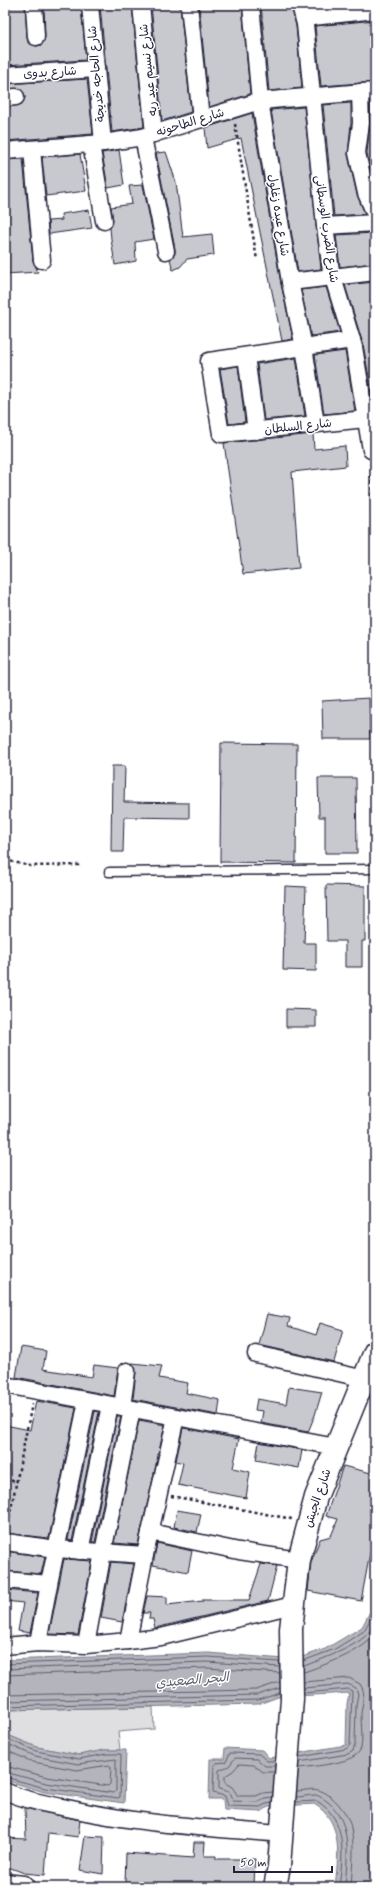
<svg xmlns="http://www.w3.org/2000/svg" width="380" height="1892" font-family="Mynerve,'Playpen Sans Arabic',sans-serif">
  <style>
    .green { fill: #dfdfe2; stroke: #80808e }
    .water { fill: #b4b4bc; stroke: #7a7a88 }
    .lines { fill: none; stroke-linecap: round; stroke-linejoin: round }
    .shore { stroke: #5c5c6f; stroke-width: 1 }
    .building { fill: #c8c8cf; stroke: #22223b }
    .service-casing { stroke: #22223b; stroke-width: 11 }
    .minor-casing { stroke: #22223b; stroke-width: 19 }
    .secondary-casing { stroke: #22223b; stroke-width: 25 }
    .path { stroke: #22223b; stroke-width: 2.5; stroke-dasharray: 3 3; stroke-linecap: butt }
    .service { stroke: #fff; stroke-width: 8 }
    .minor { stroke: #fff; stroke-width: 16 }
    .secondary { stroke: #fff; stroke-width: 22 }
    .labels { text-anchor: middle; stroke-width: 3; stroke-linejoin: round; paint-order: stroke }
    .street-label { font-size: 12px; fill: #22223b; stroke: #fff }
    .water-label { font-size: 13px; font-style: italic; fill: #5c5c6f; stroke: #fff }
  </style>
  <rect width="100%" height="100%" fill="#fff"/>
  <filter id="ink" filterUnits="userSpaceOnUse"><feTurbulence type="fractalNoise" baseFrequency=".025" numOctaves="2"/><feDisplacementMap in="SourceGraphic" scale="8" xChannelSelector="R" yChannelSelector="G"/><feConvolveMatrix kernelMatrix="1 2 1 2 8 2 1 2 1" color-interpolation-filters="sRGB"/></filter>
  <g filter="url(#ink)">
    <path class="green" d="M153,1707L154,1729L118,1732L120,1750H105L79,1755L37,1747L5,1734V1710Z"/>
    <g class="water">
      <path d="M375,1602V1887H335C338,1857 344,1822 314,1804L268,1807L261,1812L224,1810L223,1799H209L210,1759H224L225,1748L262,1750L269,1758L346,1745L347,1704L349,1693L278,1697L259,1704L5,1710V1660L208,1653L285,1659L299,1658L325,1649L362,1627Z"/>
      <path d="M5,1734L37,1747L79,1755L105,1750H126L124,1803L44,1792L5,1780Z"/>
    </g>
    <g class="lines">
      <g class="shore">
        <path d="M303,1661L335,1649L364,1631L375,1610"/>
        <path d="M5,1664L208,1657L279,1662"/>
        <path d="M304,1666C320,1660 359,1646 369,1632C372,1629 373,1625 375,1621"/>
        <path d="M5,1669L207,1662L280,1667"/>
        <path d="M304,1672C324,1665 363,1652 375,1634"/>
        <path d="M5,1675L207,1668L280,1673"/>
        <path d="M5,1695L256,1690L280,1682"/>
        <path d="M5,1701L257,1695L280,1688"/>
        <path d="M5,1706L258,1700L280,1693"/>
        <path d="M5,1738L36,1751L79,1759L106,1754H121L120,1797L118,1798L45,1788L5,1777"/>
        <path d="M5,1743L35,1756L78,1764L116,1759V1791L114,1793L46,1783L5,1772"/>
        <path d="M5,1750L33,1762L77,1770L109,1765L111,1767L110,1784L108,1786L47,1777L5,1766"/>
        <path d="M300,1757L346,1749L350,1745L352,1691L348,1689L304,1693"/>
        <path d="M299,1762L348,1754L353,1751L355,1745L356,1705L358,1694L356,1688L348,1684L304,1688"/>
        <path d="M299,1768C313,1766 357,1764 361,1748C363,1738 361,1725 361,1714C362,1703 367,1694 360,1684L349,1678L304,1682"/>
        <path d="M297,1791C304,1791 312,1788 318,1790C332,1793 349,1814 351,1828C355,1847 352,1868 351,1887"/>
        <path d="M273,1792L263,1793L256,1796H238L232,1787L225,1783V1776L233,1771L239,1764L254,1765L263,1772H274"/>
        <path d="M296,1797C302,1797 309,1795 315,1795C319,1795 325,1800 328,1802C353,1823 347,1859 345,1887"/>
        <path d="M272,1798L265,1799L258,1802L233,1801L229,1792L219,1789V1770L229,1766L235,1758L257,1759L265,1766H275"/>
        <path d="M296,1802L317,1801C348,1820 343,1855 339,1887"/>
        <path d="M272,1803L266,1804L260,1807L228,1806L225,1796L213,1793L214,1765L216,1763L226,1762L230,1753L259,1754L267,1761H275"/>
      </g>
    </g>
    <g class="building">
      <path d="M5,5H25L27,38L28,43L36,46L42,45L45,37L44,5H81L86,60L5,65Z"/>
      <path d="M100,5H132L144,127L112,132Z"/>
      <path d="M151,5H180L191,112L162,121Z"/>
      <path d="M199,5H242L250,94L209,107Z"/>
      <path d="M261,5H291L296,26L302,88L269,91Z"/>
      <path d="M375,20L373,67H375V82L321,86L315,26Z"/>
      <path d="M87,79L93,134L5,141V107L21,105L25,97L20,89L5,88V84Z"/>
      <path d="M370,101H375V190L367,153L370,124Z"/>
      <path d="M351,103V123L348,155L357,195L365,214L334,216L323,105Z"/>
      <path d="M304,107L321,269L298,272L271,110Z"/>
      <path d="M252,113L281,284L293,339L282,341L241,138L207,148L205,128Z"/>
      <path d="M119,150L124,185L108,188L102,153Z"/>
      <path d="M166,152L176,182L183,237L212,234L214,255L187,259L180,267L173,270L170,259L175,254V249L156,153Z"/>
      <path d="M80,154L86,191L46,196L42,157Z"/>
      <path d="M23,159L33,261L38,272L5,274V160Z"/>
      <path d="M143,185L154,239L135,242L136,261L115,265L111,239L110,228L113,220L111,207L132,204L129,186Z"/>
      <path d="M89,210L92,228L49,234L48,221L62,220L61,214Z"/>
      <path d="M375,233V263L340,267L336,235Z"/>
      <path d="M375,282V409L363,344L345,285Z"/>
      <path d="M326,287L340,332L311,336L301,290Z"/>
      <path d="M345,351L355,411L324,414L315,355Z"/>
      <path d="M296,358L305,416L264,420L257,364Z"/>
      <path d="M238,366L245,422L229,424L220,369Z"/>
      <path d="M313,434L314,449L345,446L346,466L292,472L299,568L243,574L224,443Z"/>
      <path d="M369,698L370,739H323L322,701Z"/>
      <path d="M221,743L297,744L296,863L220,862Z"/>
      <path d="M112,766H125L124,802L189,803V818L124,817L123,852H111Z"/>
      <path d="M318,778H356L357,853H325V817H319Z"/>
      <path d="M326,885L365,886V941H362V967H345V941H327Z"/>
      <path d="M285,886L306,887L304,943H316V971L283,970Z"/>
      <path d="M286,1009L316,1010V1027H286Z"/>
      <path d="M267,1314L290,1318L288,1326L316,1335L320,1323L343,1330L334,1362L259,1345Z"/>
      <path d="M21,1347L46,1351L43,1369L92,1377L94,1365L118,1368L114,1396L16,1377Z"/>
      <path d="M132,1363L162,1366L159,1378L188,1383L186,1393L220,1400L218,1415L133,1399L136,1372Z"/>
      <path d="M289,1387L322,1392L315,1415L308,1432L261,1423L263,1411L255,1410L257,1399L286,1404Z"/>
      <path d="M36,1401L76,1408L49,1538L5,1533V1425L30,1430Z"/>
      <path d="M95,1411L99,1412L72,1541L68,1540Z"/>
      <path d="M117,1416H121L95,1542H92Z"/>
      <path d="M139,1420L165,1425L138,1545L114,1543Z"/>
      <path d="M183,1428L239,1439L233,1468L250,1472L246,1498L178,1485L183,1463L176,1461Z"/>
      <path d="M259,1442L302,1450L299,1468L256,1460Z"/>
      <path d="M343,1466L375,1474V1526L361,1601L308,1591L311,1562L320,1539L331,1536L338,1519L326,1516Z"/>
      <path d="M177,1510L201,1514L197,1532L174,1527Z"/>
      <path d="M157,1543L192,1551L188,1572L153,1565Z"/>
      <path d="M5,1551L45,1557L41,1574L5,1571Z"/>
      <path d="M64,1559L92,1561L78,1635L49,1634Z"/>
      <path d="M111,1562L134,1564L122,1622L101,1618Z"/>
      <path d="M261,1564L277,1566L268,1601L155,1628L153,1619H149L150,1613H143L147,1596L167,1597V1605L203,1601L202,1600H249Z"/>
      <path d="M5,1590L38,1593L30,1633L18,1631L23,1603L5,1601Z"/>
      <path d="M25,1808L80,1820L78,1837L48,1833L45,1875L24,1873L11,1868L5,1870V1838L26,1839Z"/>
      <path d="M85,1836L104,1837L103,1874L80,1870Z"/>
      <path d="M194,1842H205L204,1856H216V1859H255L254,1887H156L157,1885L125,1883L126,1853L193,1858Z"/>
    </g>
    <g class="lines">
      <g class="service-casing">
        <path id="service" d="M109,872L375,869"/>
      </g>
      <g class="minor-casing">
        <g id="minor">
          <path d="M34,5L36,37"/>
          <path d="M90,5L103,143"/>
          <path d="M141,5L154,134"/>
          <path d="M189,5L201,119"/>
          <path d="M251,5L260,101L290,282L304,347L316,424"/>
          <path d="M300,5L305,24L325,226L331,271L354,347L371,450H375"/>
          <path d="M304,18L375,10"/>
          <path d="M5,75L96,69"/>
          <path d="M360,92L361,123L357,153L366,193L375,214"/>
          <path d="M5,98L16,97"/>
          <path d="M143,137L166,251"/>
          <path d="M91,144L104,221"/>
          <path d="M32,149L42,260"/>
          <path d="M5,151L103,143L143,137L260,101L375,91"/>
          <path d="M325,226L375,223"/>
          <path d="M290,282L375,272"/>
          <path d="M352,340L209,361L221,434L375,418"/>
          <path d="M246,356L256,431"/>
          <path d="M256,1354L365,1379"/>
          <path d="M5,1385L336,1447"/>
          <path d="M122,1407L127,1371"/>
          <path d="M150,1532L239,1551L299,1560"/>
          <path d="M6,1542L56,1549L145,1555L176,1417"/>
          <path d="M80,1551L110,1405"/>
          <path d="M5,1580L49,1584"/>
          <path d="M128,1641L145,1555"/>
          <path d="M38,1643L49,1584L87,1401"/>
          <path d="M86,1645L103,1552L132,1409"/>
          <path d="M5,1646L38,1643L86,1645L128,1641L161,1637L293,1605"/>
          <path d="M5,1791C24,1800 46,1804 67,1808C137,1824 209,1828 282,1834"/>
        </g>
      </g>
      <g class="secondary-casing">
        <g id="secondary">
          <path d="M5,1885L23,1887"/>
          <path d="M275,1887L279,1866L292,1699L291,1629L299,1560L316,1497L375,1352"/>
        </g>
      </g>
      <g class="path">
        <path d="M235,124L257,260"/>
        <path d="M371,463L374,590"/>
        <path d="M5,860L30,866L82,865"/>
        <path d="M5,1479L17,1482"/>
        <path d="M171,1496L292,1519"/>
        <path d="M7,1529L32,1404"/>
      </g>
      <use href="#service" class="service"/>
      <use href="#minor" class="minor"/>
      <use href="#secondary" class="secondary"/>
    </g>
  </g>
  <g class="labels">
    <g class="street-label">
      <text transform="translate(148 70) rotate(-96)" y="4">شارع نسيم عبد ربه</text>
      <text transform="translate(50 72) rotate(-3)" y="4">شارع بدوى</text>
      <text transform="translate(96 74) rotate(-95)" y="4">شارع الحاجه خديجة</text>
      <text transform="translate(190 122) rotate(-17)" y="4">شارع الطاحونه</text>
      <text transform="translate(279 215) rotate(81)" y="4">شارع عبده زغلول</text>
      <text transform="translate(327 229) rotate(82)" y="4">شارع الضرب الوسطانى</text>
      <text transform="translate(298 426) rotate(-6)" y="4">شارع السلطان</text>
      <text transform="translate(317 1498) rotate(-71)" y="4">شارع الجيش</text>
    </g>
    <g class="water-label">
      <text transform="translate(192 1679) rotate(-5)" y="5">البحر الصعيدي</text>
    </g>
  </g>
  <rect width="380" height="1892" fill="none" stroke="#fff" stroke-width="20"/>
  <rect x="10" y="10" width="360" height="1872" fill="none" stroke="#22223b" stroke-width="1.5" filter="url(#ink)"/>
  <path d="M234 1866v6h98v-6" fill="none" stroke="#22223b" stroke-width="2"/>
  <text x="240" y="1866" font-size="12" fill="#22223b" stroke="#ffffff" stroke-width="3" paint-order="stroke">50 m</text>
</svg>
